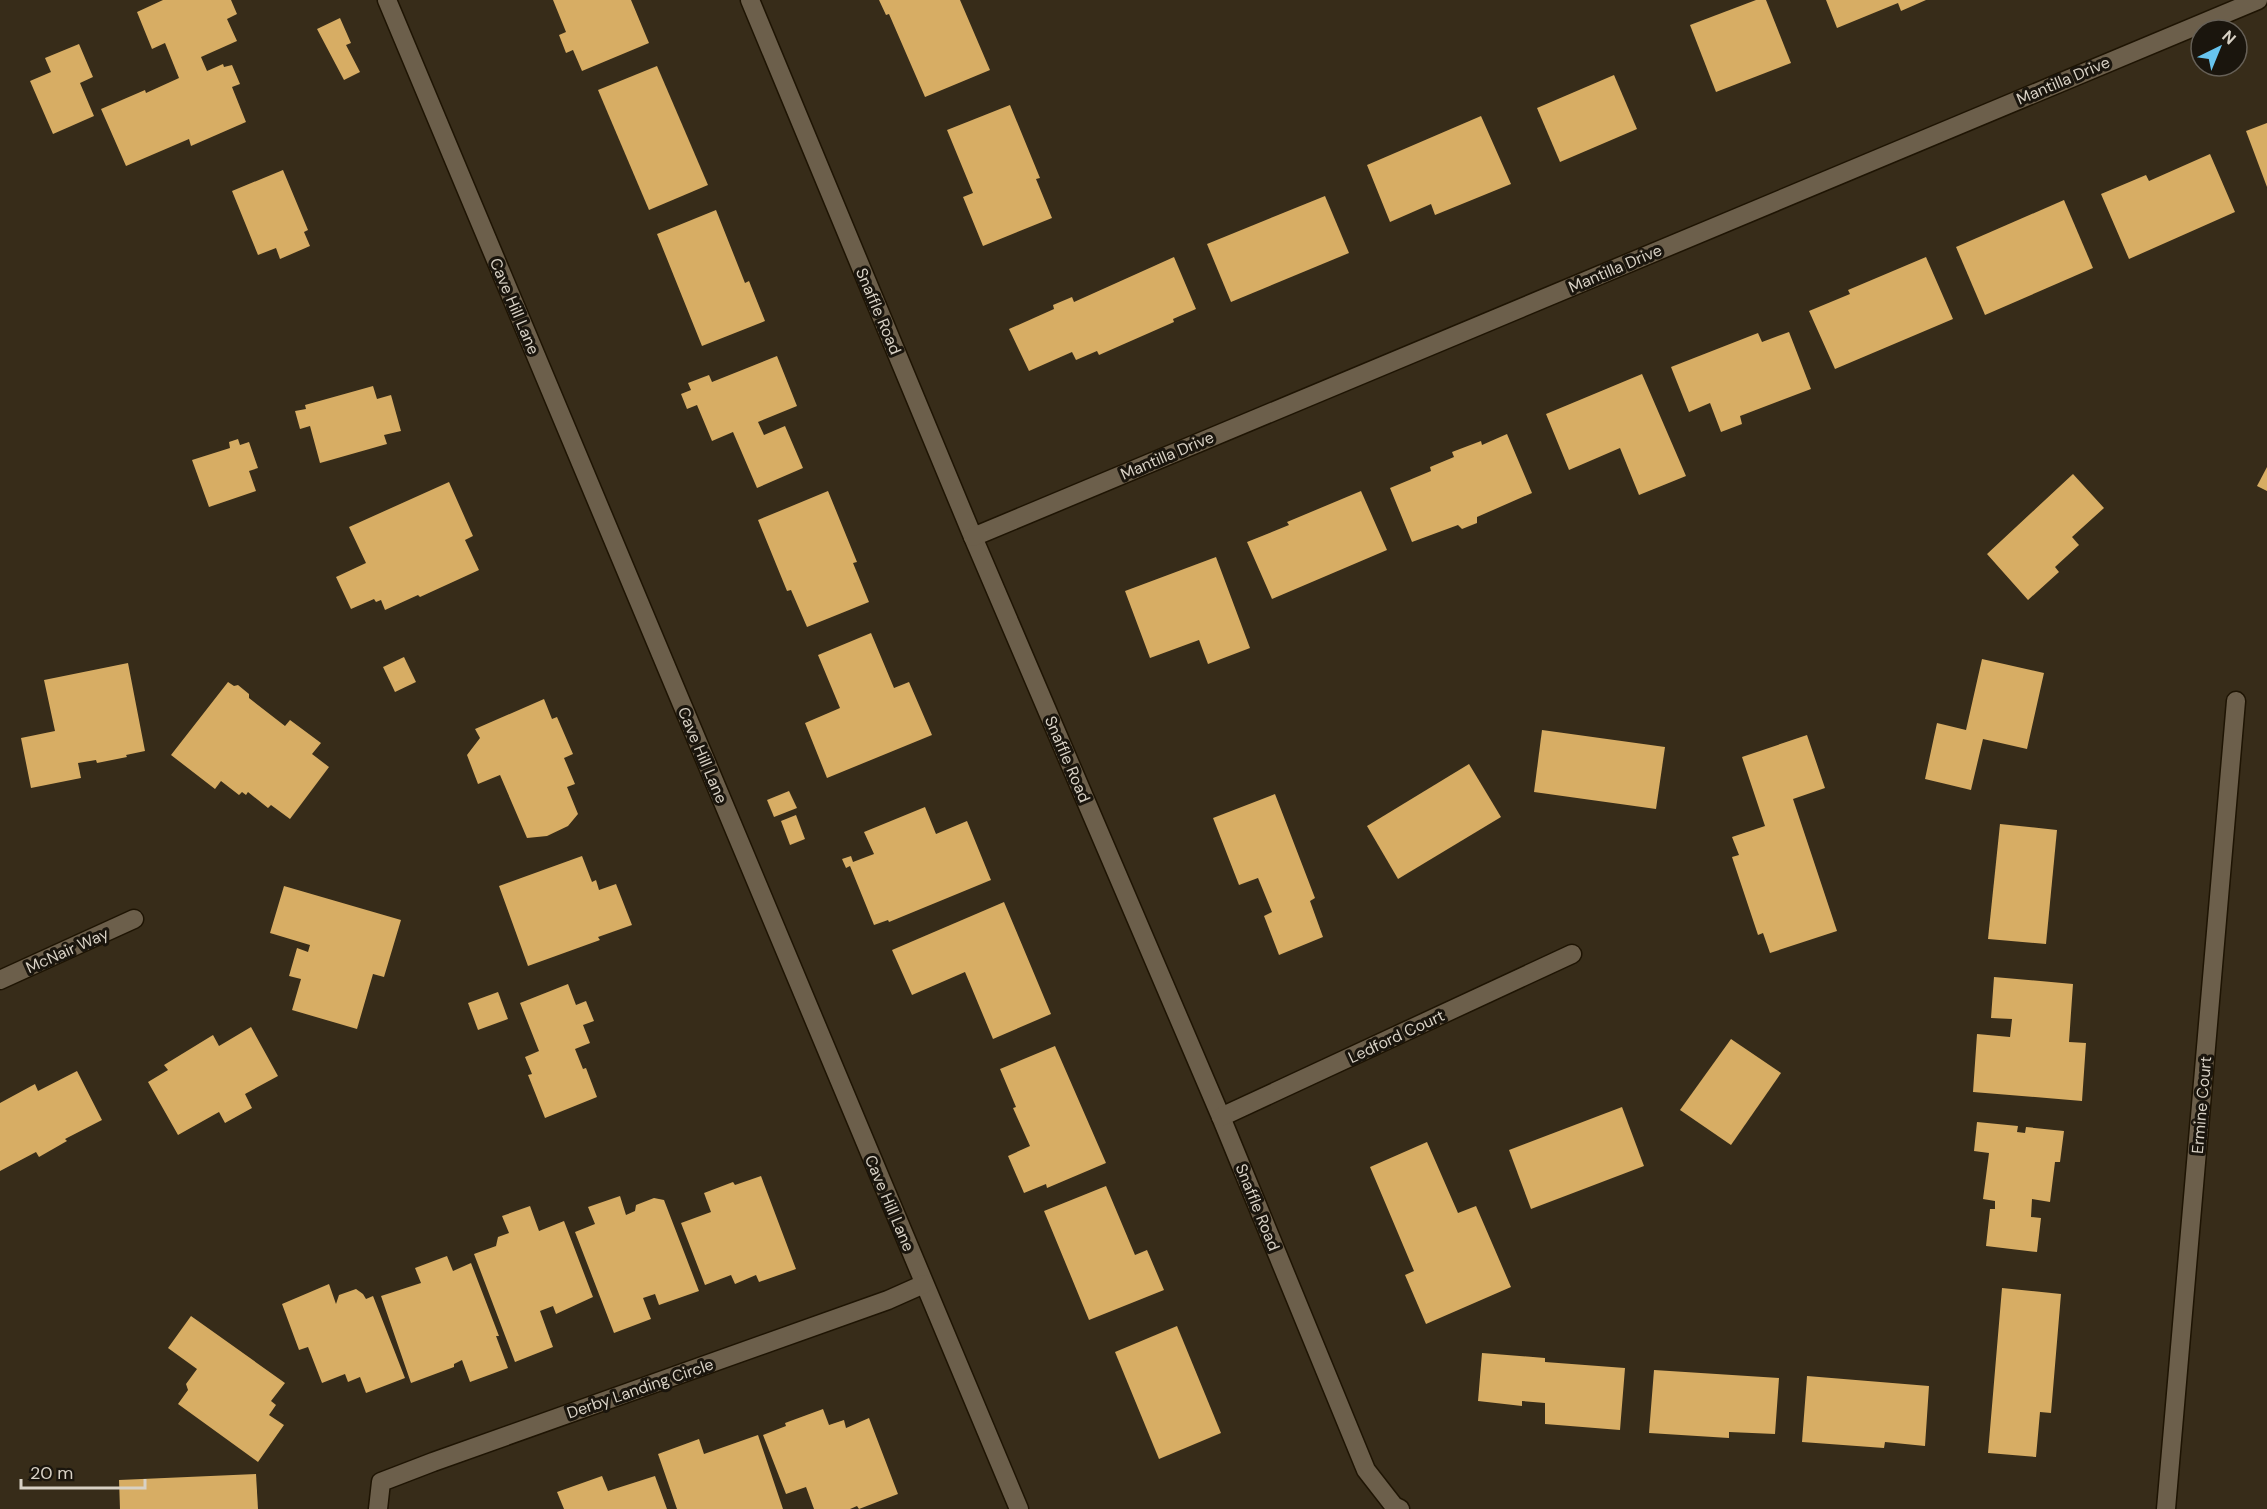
<svg xmlns="http://www.w3.org/2000/svg" width="2267" height="1509" font-family="'DM Sans',sans-serif">
  <style>
    .building { fill: #d7ad64 }
    .lines { fill: none; stroke-linecap: round; stroke-linejoin: round }
    .minor-casing { stroke: #1e1403; stroke-width: 21 }
    .minor { stroke: #6c5f4b; stroke-width: 18 }
    .labels { text-anchor: middle; stroke-width: 6; stroke-linejoin: round; paint-order: stroke }
    .street-label { font-size: 16px; fill: #d8d1c5; stroke: #1a150d }
  </style>
  <rect width="100%" height="100%" fill="#372c19"/>
  <g class="building">
    <path d="M163,0H231L237,14L227,19L237,41L201,57L207,71L223,64L224,67L232,65L240,84L232,87L246,122L191,146L189,139L126,166L101,109L145,90L146,93L179,78L165,43L152,49L137,12Z"/>
    <path d="M553,0H631L649,43L582,71L573,50L566,53L559,35L566,32Z"/>
    <path d="M879,0H960L990,70L925,97L889,14L886,15Z"/>
    <path d="M1756,0H1766L1791,63L1716,92L1690,25Z"/>
    <path d="M1826,0H1926L1901,11L1898,3L1837,28Z"/>
    <path d="M340,18L351,43L346,45L360,72L344,80L317,29Z"/>
    <path d="M79,44L93,77L80,83L94,116L53,134L30,81L51,72L45,58Z"/>
    <path d="M657,66L708,185L649,210L598,90Z"/>
    <path d="M1614,75L1637,129L1560,162L1537,108Z"/>
    <path d="M1010,105L1040,178L1036,179L1052,218L983,246L963,197L973,193L947,130Z"/>
    <path d="M1481,116L1511,184L1435,215L1431,204L1390,222L1367,165Z"/>
    <path d="M2267,123V187L2246,131Z"/>
    <path d="M2210,154L2235,212L2129,259L2101,194L2146,175L2149,181Z"/>
    <path d="M283,170L308,230L304,232L310,246L280,259L276,248L258,255L232,191Z"/>
    <path d="M1325,196L1349,253L1231,302L1207,244Z"/>
    <path d="M2064,200L2093,268L1985,315L1956,247Z"/>
    <path d="M716,210L745,283L749,281L765,321L702,346L657,234Z"/>
    <path d="M1174,257L1196,309L1173,319L1174,322L1099,355L1097,351L1076,360L1072,352L1029,371L1009,329L1054,309L1053,305L1072,297L1074,302Z"/>
    <path d="M1926,257L1953,319L1835,369L1809,311L1850,294L1848,290Z"/>
    <path d="M1789,332L1811,389L1740,416L1742,424L1721,432L1710,403L1689,412L1671,367L1758,333L1762,342Z"/>
    <path d="M777,356L797,406L758,422L764,435L785,426L803,468L757,488L733,432L712,441L697,405L687,409L681,394L691,390L688,383L709,375L712,382Z"/>
    <path d="M1642,374L1686,476L1639,495L1620,448L1569,470L1546,414Z"/>
    <path d="M373,386L377,399L391,395L401,431L384,435L387,444L320,463L310,426L300,429L295,411L306,409L305,405Z"/>
    <path d="M1507,434L1532,493L1477,517V523L1462,529L1458,525L1412,542L1390,488L1431,471L1430,467L1454,457L1452,452L1481,441L1482,445Z"/>
    <path d="M238,439L240,445L249,442L258,468L249,471L256,491L209,507L192,460L230,448L229,442Z"/>
    <path d="M2267,467V491L2257,486Z"/>
    <path d="M2073,474L2104,508L2072,537L2079,545L2055,567L2059,572L2028,600L1987,554Z"/>
    <path d="M449,482L473,536L465,540L479,570L420,597L418,595L385,610L381,600L376,602L374,599L351,609L336,577L366,563L349,527Z"/>
    <path d="M828,491L857,562L853,563L869,602L807,627L791,590L787,591L758,520Z"/>
    <path d="M1361,491L1387,550L1272,599L1247,542L1289,525L1287,522Z"/>
    <path d="M1216,557L1250,648L1208,664L1199,640L1150,658L1125,591Z"/>
    <path d="M871,633L894,688L909,682L932,735L827,778L805,723L840,708L818,655Z"/>
    <path d="M404,657L416,682L395,692L383,667Z"/>
    <path d="M1982,659L2044,673L2027,749L1983,739L1971,790L1925,779L1937,723L1966,730Z"/>
    <path d="M128,663L145,751L126,755L127,757L97,763L96,760L78,763L81,778L31,788L21,738L55,731L44,680Z"/>
    <path d="M228,682L234,686L238,685L249,694V698L285,726L290,720L321,743L312,754L329,767L290,819L271,805L268,808L248,792L246,795L242,792L239,795L221,781L215,789L171,755Z"/>
    <path d="M544,699L552,719L557,717L573,754L564,758L575,784L567,787L578,814L568,826L547,836L527,838L500,775L478,784L467,755L480,738L475,729Z"/>
    <path d="M1542,730L1665,747L1656,809L1534,792Z"/>
    <path d="M1807,735L1825,788L1793,799L1837,931L1770,953L1763,933L1758,935L1732,857L1739,855L1732,837L1765,826L1742,757Z"/>
    <path d="M1469,764L1501,817L1398,879L1367,826Z"/>
    <path d="M789,791L797,808L774,817L767,800Z"/>
    <path d="M1275,794L1315,898L1310,901L1323,937L1279,955L1264,916L1272,912L1258,878L1239,885L1213,818Z"/>
    <path d="M925,807L936,834L967,821L991,880L889,922L888,920L874,925L850,866L846,868L842,859L851,856L853,862L874,854L864,832Z"/>
    <path d="M796,815L805,839L790,845L781,821Z"/>
    <path d="M2000,824L2057,830L2046,944L1988,939Z"/>
    <path d="M582,856L592,882L596,880L599,890L616,884L632,925L598,937L600,940L528,966L499,886Z"/>
    <path d="M284,886L401,920L384,977L373,974L357,1029L292,1010L301,979L289,976L297,948L308,952L310,945L270,933Z"/>
    <path d="M1004,902L1051,1014L993,1039L965,972L912,995L892,950Z"/>
    <path d="M1994,977L2073,984L2069,1042L2086,1043L2082,1101L1973,1092L1977,1034L2010,1037L2012,1019L1991,1018Z"/>
    <path d="M568,984L576,1005L586,1001L594,1021L583,1025L590,1043L575,1049L583,1069L586,1068L597,1097L545,1118L528,1075L532,1074L525,1057L539,1051L520,1003Z"/>
    <path d="M498,992L508,1019L478,1030L468,1003Z"/>
    <path d="M251,1027L278,1076L245,1094L252,1108L225,1123L219,1112L178,1135L148,1082L168,1070L164,1065L213,1035L219,1046Z"/>
    <path d="M1731,1039L1781,1073L1731,1145L1680,1110Z"/>
    <path d="M1055,1046L1106,1163L1047,1188L1046,1184L1024,1193L1008,1156L1030,1146L1013,1108L1016,1107L1000,1069Z"/>
    <path d="M77,1071L102,1120L65,1139L67,1141L39,1157L36,1152L0,1171V1103L35,1084L38,1091Z"/>
    <path d="M1622,1107L1644,1166L1531,1209L1509,1150Z"/>
    <path d="M1977,1122L2018,1126L2017,1132L2025,1133L2026,1127L2064,1131L2060,1162H2055L2050,1202L2032,1199L2031,1217L2041,1218L2037,1252L1986,1246L1990,1209H1995V1201L1983,1199L1989,1153L1974,1151Z"/>
    <path d="M1427,1142L1458,1213L1476,1206L1511,1287L1426,1324L1405,1275L1414,1271L1370,1167Z"/>
    <path d="M761,1176L796,1269L759,1282L756,1275L735,1284L731,1275L705,1285L681,1223L711,1212L704,1193L733,1182L735,1185Z"/>
    <path d="M1106,1186L1135,1255L1147,1250L1164,1290L1089,1320L1044,1211Z"/>
    <path d="M620,1196L626,1215L635,1211L636,1205L654,1198L664,1200L699,1291L659,1305L655,1294L643,1298L651,1319L614,1333L575,1232L595,1224L588,1207Z"/>
    <path d="M530,1206L539,1231L564,1221L593,1297L556,1314L553,1306L540,1311L553,1347L515,1362L474,1254L496,1246L498,1237L509,1233L502,1216Z"/>
    <path d="M447,1256L453,1271L471,1263L499,1336H496L508,1368L470,1382L462,1360L454,1364V1367L411,1383L381,1296L421,1283L415,1268Z"/>
    <path d="M329,1284L336,1304L339,1295L356,1289L363,1294L366,1299L373,1296L405,1378L366,1393L360,1377L348,1382L345,1374L322,1383L308,1347L299,1350L282,1304Z"/>
    <path d="M2002,1288L2061,1294L2051,1413L2040,1412L2036,1457L1988,1453Z"/>
    <path d="M191,1316L285,1383L271,1401L276,1405L269,1415L284,1425L258,1462L178,1404L188,1390L186,1384L197,1369L168,1348Z"/>
    <path d="M1177,1326L1221,1433L1159,1459L1115,1352Z"/>
    <path d="M1482,1353L1545,1358V1362L1625,1368L1620,1430L1545,1424V1403L1522,1401V1406L1478,1401Z"/>
    <path d="M1654,1370L1779,1378L1775,1434L1729,1432V1438L1649,1433Z"/>
    <path d="M1807,1376L1929,1386L1925,1446L1885,1442L1884,1448L1802,1442Z"/>
    <path d="M823,1409L829,1425L844,1420L846,1428L869,1418L898,1494L859,1509L857,1506L850,1509H814L806,1487L786,1494L763,1435L786,1426L785,1423Z"/>
    <path d="M758,1435L783,1509H677L658,1454L699,1439L704,1454Z"/>
    <path d="M256,1474L258,1509H120L119,1480Z"/>
    <path d="M602,1476L608,1491L655,1476L667,1509H564L557,1492Z"/>
  </g>
  <g class="lines">
    <g class="minor-casing">
      <g id="minor">
        <path d="M387,0L1019,1509"/>
        <path d="M750,0L973,537L1221,1117L1366,1470L1394,1506L1400,1509"/>
        <path d="M973,537L2258,0"/>
        <path d="M0,980L134,919"/>
        <path d="M1221,1117L1572,954"/>
        <path d="M378,1509L381,1482L433,1462L888,1300L924,1284"/>
        <path d="M2166,1509L2236,701"/>
      </g>
    </g>
    <use href="#minor" class="minor"/>
  </g>
  <g class="labels">
    <g class="street-label">
      <text transform="translate(2063 80) rotate(-23)" y="6">Mantilla Drive</text>
      <text transform="translate(1615 268) rotate(-23)" y="6">Mantilla Drive</text>
      <text transform="translate(515 306) rotate(67)" y="6">Cave Hill Lane</text>
      <text transform="translate(879 311) rotate(67)" y="6">Snaffle Road</text>
      <text transform="translate(1167 455) rotate(-23)" y="6">Mantilla Drive</text>
      <text transform="translate(703 755) rotate(67)" y="6">Cave Hill Lane</text>
      <text transform="translate(1068 759) rotate(67)" y="6">Snaffle Road</text>
      <text transform="translate(67 950) rotate(-24)" y="6">McNair Way</text>
      <text transform="translate(1396 1036) rotate(-25)" y="6">Ledford Court</text>
      <text transform="translate(2201 1105) rotate(-85)" y="6">Ermine Court</text>
      <text transform="translate(890 1203) rotate(67)" y="6">Cave Hill Lane</text>
      <text transform="translate(1258 1207) rotate(68)" y="6">Snaffle Road</text>
      <text transform="translate(640 1388) rotate(-19)" y="6">Derby Landing Circle</text>
    </g>
  </g>
  <g transform="translate(2219 48) rotate(43)"><circle r="28" fill="#1a150d" stroke="#666057" stroke-width="1.5"/>
  <path d="M0-4.5L10 22L0 15L-10 22Z" fill="#67c4ef"/>
  <text y="-9" font-size="16" font-weight="bold" text-anchor="middle" fill="#d8d1c5">N</text>
  </g>
  <path d="M21 1479v9h124v-9" fill="none" stroke="#d8d1c5" stroke-width="3"/>
  <text x="30" y="1479" font-size="18" fill="#d8d1c5" stroke="#1a150d" stroke-width="4.5" paint-order="stroke">20 m</text>
</svg>
